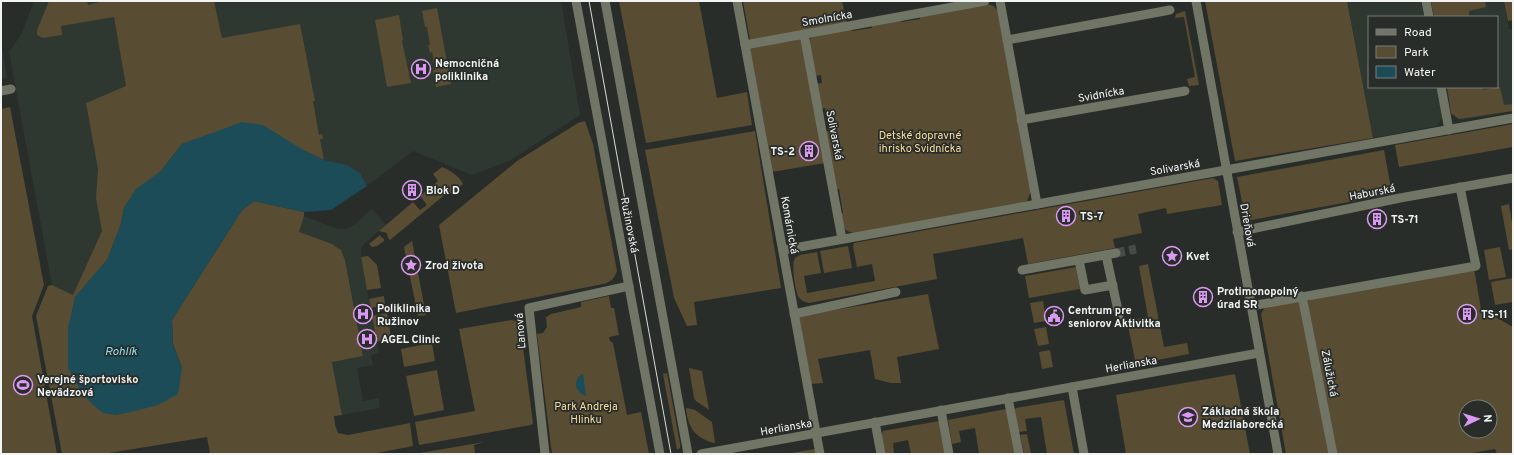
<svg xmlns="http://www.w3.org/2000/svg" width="1514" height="455" font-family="Overpass,sans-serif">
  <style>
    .built { fill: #2e3730 }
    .green { fill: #584c32; fill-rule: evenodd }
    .water { fill: #1b4c58 }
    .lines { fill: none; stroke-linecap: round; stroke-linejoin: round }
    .minor-tunnel { stroke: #474b48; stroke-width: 9; stroke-dasharray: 9 4.5; stroke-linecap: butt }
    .minor { stroke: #717565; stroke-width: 9 }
    .tram { stroke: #d8dbd9; stroke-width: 1 }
    .labels { text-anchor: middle; stroke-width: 3.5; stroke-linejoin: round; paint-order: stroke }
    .street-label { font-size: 11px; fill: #f1f4f2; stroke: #292d2a }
    .poi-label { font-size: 11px; font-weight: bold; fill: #f1f4f2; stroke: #292d2a; text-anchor: start }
    .park-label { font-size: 11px; fill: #f9db9d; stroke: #292d2a }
    .water-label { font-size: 12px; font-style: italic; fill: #8cdef5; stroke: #292d2a }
  </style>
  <rect width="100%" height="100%" fill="#292d2a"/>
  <g class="built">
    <path d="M34,1H561L580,115L509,161L472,175L413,151L367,186L360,173L324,160L73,295L52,285L9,52L22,33Z"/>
    <path d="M1347,1H1421L1424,17H1369V87H1437L1442,118L1437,126L1373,138Z"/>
    <path d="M1431,1H1504L1509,29H1513V111L1462,120L1455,117L1451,113L1447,87H1497V17H1434Z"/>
    <path d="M1,40L7,78L1,79Z"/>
    <path d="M372,209L386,225L366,242L361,248V257L379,353L371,355L373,365L357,368L363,401L379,398L380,408L342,415L332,361L363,356L345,260L299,232L304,216L335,228L345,229L354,225Z"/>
  </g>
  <g class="green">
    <path d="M49,1H87L88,5L103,1H214L222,38L300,24L315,101H313L319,135L322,134L323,139H320L324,160L305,151L211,134L182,144L160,172L136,190L124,208L121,224L107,260L75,297L182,368L173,344L172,320L242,210L254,201L304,212V216L299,232L332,244L341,250L345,260L363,356L332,362L342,415L334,416L335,425L338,433L348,435L410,423L413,446L372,454H210L207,437L103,454H62L36,316L48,286L52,285L73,295L102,231L96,198L98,169L86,103L126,86L114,17L61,26L62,35L43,38L37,35V30Z"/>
    <path d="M619,1H699L717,98L747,92L752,125L646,143Z"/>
    <path d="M743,1H842L847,24L750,40Z"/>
    <path d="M1205,1H1347L1373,138L1235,161Z"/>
    <path d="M1431,1H1485L1486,7L1469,11V17H1434Z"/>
    <path d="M1504,1H1513V20L1508,21Z"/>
    <path d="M982,4C990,4 996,5 998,13L1031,191L1027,201L1021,203L856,233C843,233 842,224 839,214L843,213L839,189L834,190L824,132L829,131L825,108L820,109L815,84L822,83L821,75L814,76L808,43L811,38L816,35L851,29L852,31L872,28V25L901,19V22L920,19V16Z"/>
    <path d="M437,8L451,84L436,87L433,71L435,70L432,52L430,53L428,45H430L427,27H425L422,11Z"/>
    <path d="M1185,11L1199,85L1189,86L1187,79L1195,77L1184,17L1175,18L1176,14Z"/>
    <path d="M399,15L403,40L402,41L411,83L387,87L375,20Z"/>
    <path d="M802,36L825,163L772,172L749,47Z"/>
    <path d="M1447,87H1482L1483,90L1500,87L1504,105L1512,104L1513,111L1459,119L1451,113Z"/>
    <path d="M10,107L44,285L32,316L57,454H1V109Z"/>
    <path d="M585,121L593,144L617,271C614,279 611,282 603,284L456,313L439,225L517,161L578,123Z"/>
    <path d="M1513,124V147L1399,167L1395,145Z"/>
    <path d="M755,131L781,288L694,302L697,325L687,326L674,298L645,150Z"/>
    <path d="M1384,150L1392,194L1246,221L1237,177Z"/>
    <path d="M442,167C451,171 458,175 463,184L451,194L448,192L390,240L388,238L387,233L379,231L413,202L420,210L427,205L420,196L438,181L433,174Z"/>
    <path d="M1213,178L1218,181L1222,205L1167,214L1166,208L1138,214L1142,233L1113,239L1115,248L1028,264L1023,238L933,254L937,279L809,303C805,302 801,301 798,296C795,289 791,264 795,258L800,255L817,252L821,273L804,276L807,293L875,281L872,264L857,267L853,246L854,243Z"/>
    <path d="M1509,204L1513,229V249L1509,250L1501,206Z"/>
    <path d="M380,235L381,237L384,239V241L377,246L372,247L369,244Z"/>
    <path d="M412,241L426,315L418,316L404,247Z"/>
    <path d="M848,246L852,268L824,273L820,251Z"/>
    <path d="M1500,247L1506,277L1489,280L1484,250Z"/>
    <path d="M368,256L377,265L381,288L367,290L361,257Z"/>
    <path d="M1148,264L1164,347L1187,343L1189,354L1141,363L1135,360L1127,321L1148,317L1139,266Z"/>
    <path d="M1076,267L1080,289L1029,298L1025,276Z"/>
    <path d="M1474,269L1481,309L1513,327V454H1497L1495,449L1466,454H1335L1307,303L1311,298ZM1466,407H1490V431H1466Z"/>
    <path d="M1513,278V302L1495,305L1491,282Z"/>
    <path d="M928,294L939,349L897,357L901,383H891L875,379L870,350L818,359L823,383L811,384L799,316Z"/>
    <path d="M384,296L385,305L371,308L369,299Z"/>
    <path d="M609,296L611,308H614L619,335L609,337L610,341L613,343L627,415L641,412L649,454H552L537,334L543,333L547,327L546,317L551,314L581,307V302Z"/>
    <path d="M1303,300L1331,454H1286L1261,314L1265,307Z"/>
    <path d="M1043,301L1046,321L1034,323L1030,303Z"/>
    <path d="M387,313L391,338L377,342L372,316Z"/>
    <path d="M511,320L516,321L520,325L533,423L531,425L419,445L415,422L475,411L459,329Z"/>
    <path d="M1046,327L1049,344L1038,346L1034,329Z"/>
    <path d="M432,343L435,361L404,367L401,349Z"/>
    <path d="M1050,350L1053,367L1042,369L1039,352Z"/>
    <path d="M689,368L702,371L709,410L696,401L694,398Z"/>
    <path d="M437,370L444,410L414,416L406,376Z"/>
    <path d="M667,373L680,444V448L677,450L663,374Z"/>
    <path d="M1235,374L1250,454H1126L1116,395Z"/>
    <path d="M1064,400L1074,454H1047L1041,417L1025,419L1027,431L1018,432L1014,411L1016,408Z"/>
    <path d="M687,408L695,410L712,422L715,443C696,439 688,428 686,409Z"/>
    <path d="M1006,409L1016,454H979L975,428L959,431L961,442L952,444L948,420Z"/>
    <path d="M939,421L948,454H911L908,440L893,443L894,454H884L881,437L883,431Z"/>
    <path d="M1027,434L1031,454H1024L1020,435Z"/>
    <path d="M484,442L474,445L475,453L472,454H414Z"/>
    <path d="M815,449L816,454H785Z"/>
  </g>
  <g class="water">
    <path d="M242,122L263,125L305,151L324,160L347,165L360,173L367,186L331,210L304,212L254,201L242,210L172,320L173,344L182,368L178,394L158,405L131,412L116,415L103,413L92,404L82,393L68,368V328L75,297L107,260L121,224L124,208L136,189L160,172L182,144Z"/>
    <path d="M583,374L586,396C575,393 572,379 583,374Z"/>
  </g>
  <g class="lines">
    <path class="minor-tunnel" d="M1116,253L1136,249"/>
    <g class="minor">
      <path d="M576,1L660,454"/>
      <path d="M605,1L688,454"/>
      <path d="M737,1L820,454"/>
      <path d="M1000,1L1037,204"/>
      <path d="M1196,1L1278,454"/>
      <path d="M1426,1L1429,17"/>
      <path d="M804,34L842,239"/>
      <path d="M1007,40L1170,10"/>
      <path d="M745,45L985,1"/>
      <path d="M1441,87L1449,130"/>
      <path d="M1,91L11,89"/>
      <path d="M1021,120L1185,91"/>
      <path d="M1237,232L1400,198L1513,178"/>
      <path d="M783,250L1513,118"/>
      <path d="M1106,255L1119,315"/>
      <path d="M1079,260L1085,290L1113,285"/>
      <path d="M1022,270L1116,253"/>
      <path d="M1302,296L1333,454"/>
      <path d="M1251,306L1476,266L1460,187"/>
      <path d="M794,314L896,292"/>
      <path d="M1072,387L1084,454"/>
      <path d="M1008,398L1019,454"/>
      <path d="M941,410L949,454"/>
      <path d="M875,422L881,454"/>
      <path d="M545,454L529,308L629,286"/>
      <path d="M701,454L1259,353"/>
    </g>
    <path class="tram" d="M589,1L671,454"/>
  </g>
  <defs>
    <g id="hospital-ring" transform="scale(1)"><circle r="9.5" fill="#292d2a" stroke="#dc99f4" stroke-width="1.5"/><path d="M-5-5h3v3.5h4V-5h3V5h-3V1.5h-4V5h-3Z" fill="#dc99f4"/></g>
    <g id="building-ring" transform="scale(1)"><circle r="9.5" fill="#292d2a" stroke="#dc99f4" stroke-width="1.5"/><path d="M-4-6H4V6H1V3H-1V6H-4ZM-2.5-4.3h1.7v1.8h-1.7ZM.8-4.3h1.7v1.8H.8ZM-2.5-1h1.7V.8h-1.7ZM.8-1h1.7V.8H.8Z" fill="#dc99f4"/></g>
    <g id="sight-ring" transform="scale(1)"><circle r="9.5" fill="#292d2a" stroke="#dc99f4" stroke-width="1.5"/><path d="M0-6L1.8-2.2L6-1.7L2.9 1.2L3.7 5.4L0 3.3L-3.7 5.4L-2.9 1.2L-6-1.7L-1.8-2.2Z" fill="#dc99f4"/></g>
    <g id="civic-ring" transform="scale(1)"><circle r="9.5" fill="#292d2a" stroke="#dc99f4" stroke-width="1.5"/><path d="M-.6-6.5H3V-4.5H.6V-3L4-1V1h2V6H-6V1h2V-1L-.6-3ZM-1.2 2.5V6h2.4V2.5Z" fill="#dc99f4"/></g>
    <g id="stadium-ring" transform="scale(1)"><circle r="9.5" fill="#292d2a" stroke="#dc99f4" stroke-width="1.5"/><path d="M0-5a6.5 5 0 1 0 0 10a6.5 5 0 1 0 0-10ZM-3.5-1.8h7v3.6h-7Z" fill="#dc99f4"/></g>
    <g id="school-ring" transform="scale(1)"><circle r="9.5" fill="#292d2a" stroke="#dc99f4" stroke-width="1.5"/><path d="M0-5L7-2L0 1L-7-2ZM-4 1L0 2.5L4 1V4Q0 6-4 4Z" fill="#dc99f4"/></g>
  </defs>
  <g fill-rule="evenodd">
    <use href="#hospital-ring" x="421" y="69"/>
    <use href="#building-ring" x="809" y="151"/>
    <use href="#building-ring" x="412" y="190"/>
    <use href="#building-ring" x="1066" y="216"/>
    <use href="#building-ring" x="1377" y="219"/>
    <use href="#sight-ring" x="1172" y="256"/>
    <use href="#sight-ring" x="411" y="265"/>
    <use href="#building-ring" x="1203" y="297"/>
    <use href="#hospital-ring" x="363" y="314"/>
    <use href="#building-ring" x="1467" y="314"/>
    <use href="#civic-ring" x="1054" y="316"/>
    <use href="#hospital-ring" x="367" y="339"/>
    <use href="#stadium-ring" x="23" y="385"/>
    <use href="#school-ring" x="1188" y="417"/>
  </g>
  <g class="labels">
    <g class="street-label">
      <text transform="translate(827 18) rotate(-10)" y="4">Smolnícka</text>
      <text transform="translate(1101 94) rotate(-10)" y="4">Svidnícka</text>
      <text transform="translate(835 135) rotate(79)" y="4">Solivarská</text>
      <text transform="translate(1175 167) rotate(-10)" y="4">Solivarská</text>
      <text transform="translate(1372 192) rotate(-11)" y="4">Haburská</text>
      <text transform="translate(630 225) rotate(79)" y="4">Ružinovská</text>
      <text transform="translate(790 225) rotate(80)" y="4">Komárnická</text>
      <text transform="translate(1248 225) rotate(80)" y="4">Drieňová</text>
      <text transform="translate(520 331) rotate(-95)" y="4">Ľanová</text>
      <text transform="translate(1131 364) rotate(-10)" y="4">Herlianska</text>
      <text transform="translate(1330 373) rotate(79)" y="4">Zálužická</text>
      <text transform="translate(786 427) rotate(-10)" y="4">Herlianska</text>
    </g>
    <g class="poi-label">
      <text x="435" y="67">Nemocničná<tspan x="435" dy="13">poliklinika</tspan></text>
      <text x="795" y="155" text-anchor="end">TS-2</text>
      <text x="426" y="194">Blok D</text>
      <text x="1080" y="220">TS-7</text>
      <text x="1391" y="223">TS-71</text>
      <text x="1186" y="260">Kvet</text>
      <text x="425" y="269">Zrod života</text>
      <text x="1217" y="295">Protimonopolný<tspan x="1217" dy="13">úrad SR</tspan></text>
      <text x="377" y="312">Poliklinika<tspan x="377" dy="13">Ružinov</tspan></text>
      <text x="1068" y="314">Centrum pre<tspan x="1068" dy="13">seniorov Aktivitka</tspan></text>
      <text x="1481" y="318">TS-11</text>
      <text x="381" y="343">AGEL Clinic</text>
      <text x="37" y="383">Verejné športovisko<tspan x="37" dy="13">Nevädzová</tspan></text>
      <text x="1202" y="415">Základná škola<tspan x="1202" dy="13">Medzilaborecká</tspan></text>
    </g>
    <g class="park-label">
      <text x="920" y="139">Detské dopravné<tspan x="920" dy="13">ihrisko Svidnícka</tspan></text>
      <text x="586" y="410">Park Andreja<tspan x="586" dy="13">Hlinku</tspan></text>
    </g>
    <g class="water-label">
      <text x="121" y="355">Rohlík</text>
    </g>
  </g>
  <rect width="1514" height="455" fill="none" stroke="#f1f4f2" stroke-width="4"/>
  <rect x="1368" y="16" width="130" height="72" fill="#292d2a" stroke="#797d7a"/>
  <rect x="1376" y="29" width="20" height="6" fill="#717565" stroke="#797d7a"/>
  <text x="1404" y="36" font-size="12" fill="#f1f4f2">Road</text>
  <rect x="1376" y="46" width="20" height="12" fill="#584c32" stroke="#797d7a"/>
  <text x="1404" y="56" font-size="12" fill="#f1f4f2">Park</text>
  <rect x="1376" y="66" width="20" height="12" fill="#1b4c58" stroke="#797d7a"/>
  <text x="1404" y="76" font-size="12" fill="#f1f4f2">Water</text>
  <g transform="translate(1478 419) rotate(86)"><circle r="19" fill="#292d2a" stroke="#797d7a"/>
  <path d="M0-3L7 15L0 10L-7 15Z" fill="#dc99f4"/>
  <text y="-6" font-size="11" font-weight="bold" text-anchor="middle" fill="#f1f4f2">N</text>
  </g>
</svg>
